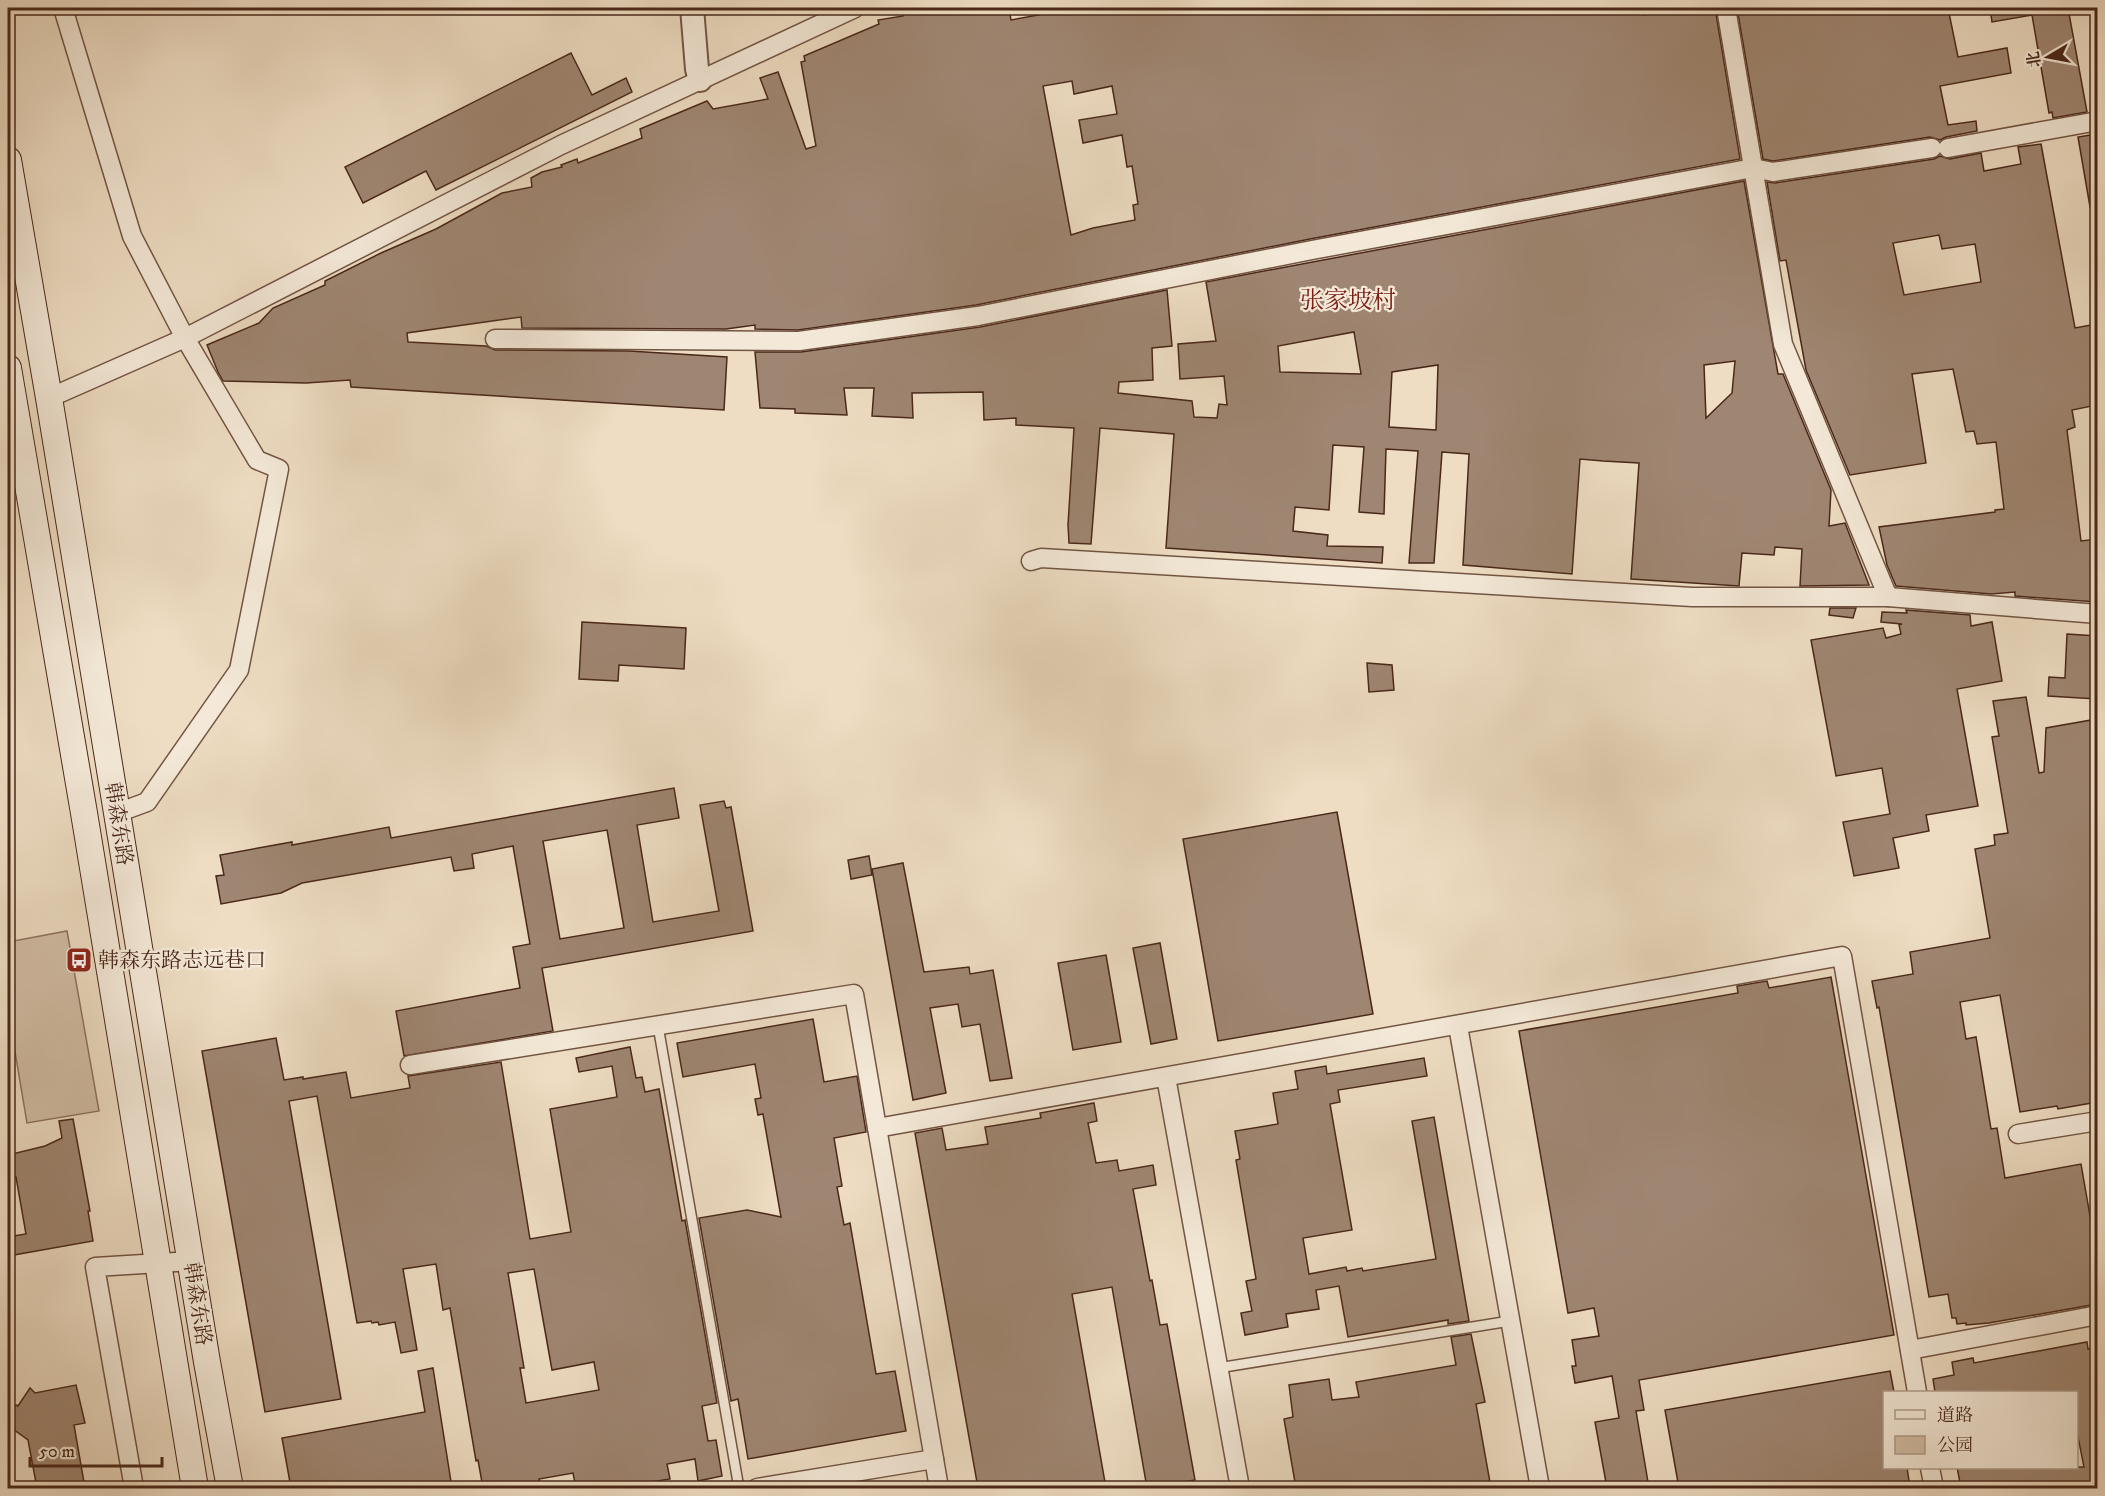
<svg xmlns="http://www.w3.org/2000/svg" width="2105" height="1496" font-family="'IM FELL DW Pica','Noto Serif SC',serif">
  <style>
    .green { fill: #d2bea6; stroke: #8e7360; stroke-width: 1.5 }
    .building { fill: #9f8672; stroke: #4a281a; stroke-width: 1.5; fill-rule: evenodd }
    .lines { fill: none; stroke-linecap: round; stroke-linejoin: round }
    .service-casing { stroke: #735544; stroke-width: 12 }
    .minor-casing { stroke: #735544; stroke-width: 21 }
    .tertiary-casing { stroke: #735544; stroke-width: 26 }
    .secondary-casing { stroke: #4a281a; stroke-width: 28 }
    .service { stroke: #f4e9d8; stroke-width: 9 }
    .minor { stroke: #f4e9d8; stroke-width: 18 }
    .tertiary { stroke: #f4e9d8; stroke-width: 22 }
    .secondary { stroke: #f4e9d8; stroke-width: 26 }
    .labels { text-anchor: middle; stroke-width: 4.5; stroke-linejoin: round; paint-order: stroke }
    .street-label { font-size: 21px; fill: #4a281a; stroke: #f4e9d8 }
    .poi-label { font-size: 21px; fill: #4a281a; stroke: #f4e9d8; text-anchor: start }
    .quarter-label { font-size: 24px; fill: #7a1f14; stroke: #f4e9d8 }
  </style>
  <rect width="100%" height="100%" fill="#eeddc3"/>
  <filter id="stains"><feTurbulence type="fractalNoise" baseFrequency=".00333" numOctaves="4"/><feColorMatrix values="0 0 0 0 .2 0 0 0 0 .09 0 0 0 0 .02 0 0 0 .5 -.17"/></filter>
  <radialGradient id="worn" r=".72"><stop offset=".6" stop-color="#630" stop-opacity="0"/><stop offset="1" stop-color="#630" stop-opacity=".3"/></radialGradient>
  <path class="green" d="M67,931L99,1111L27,1123L8,1010V942Z"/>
  <g class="building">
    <path d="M925,8H1009L1011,20L1044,14L1042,8H1252V10L1269,8H1643L1644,15L1688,8H1715L1740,159L1310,239L976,305L798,330L755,329V325L726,329L522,328L521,317L407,333L408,342L486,346L495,350L629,351L727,357L724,410L351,387L350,380L306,383L223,381L218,372L207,345L259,323L273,308L325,285V281L381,253L436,229L502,193L532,187L531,178L542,172L562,167L561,165L577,159L578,163L642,138L640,129L707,101L713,109L768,99L760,78L778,72L806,149L816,146L801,62L805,61L804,56L879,24L878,20L903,16L902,12ZM1072,81L1074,94L1112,86L1117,114L1079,120L1083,143L1122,135L1127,167L1132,166L1138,204L1133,205L1135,220L1093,228L1071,235L1043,86Z"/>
    <path d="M1737,8H1948L1958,57L2007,48L2011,73L1940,86L1948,125L1976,121L1977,131L1946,137L1940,140L1930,137L1773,161L1763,159Z"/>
    <path d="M1990,8H2068L2087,112L2053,118L2052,112L2049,113L2032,15L1992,22Z"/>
    <path d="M571,53L592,95L626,78L632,92L436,190L426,171L363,203L345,167Z"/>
    <path d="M2097,134V206L2090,207L2078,137Z"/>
    <path d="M2041,144L2075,328L2097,324V405L2072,410L2075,427L2067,430L2081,541L2097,539V602L2015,596V592L1991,594L1896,586L1887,565L1879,527L1995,512V510L2004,509L1996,442L1977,444L1974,431L1966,432L1953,369L1912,374L1926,463L1850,475L1806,370L1786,260L1780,261L1767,182L1775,183L1934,159L1940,156L1950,159L1981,153L1984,171L2021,164L2018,147ZM1939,235L1942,249L1975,244L1981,282L1904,295L1893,243Z"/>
    <path d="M1744,181L1778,374H1783L1831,490L1829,526L1845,523L1869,585L1800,586L1802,549L1775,547L1774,555L1742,553L1739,586L1631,579L1639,463L1603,461L1580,459L1572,574L1463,565L1469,454L1442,452L1434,563H1409L1418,451L1386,449L1384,514L1359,512L1364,447L1333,445L1329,510L1295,507L1293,531L1328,535L1327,546L1383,547L1382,563L1166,548L1174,434L1100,428L1091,544L1069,543L1068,525L1074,428L1016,425V418L984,420L983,392L912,393L913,418L872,416L874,388H844L847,415L795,413V409L760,408L755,352H801L980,327L1167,290L1172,346L1152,348L1153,380L1119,382L1118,393L1192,401L1194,417L1217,418L1219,404L1227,405L1224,376L1180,379L1178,344L1216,341L1206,282ZM1354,332L1361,374L1280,372L1278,346ZM1735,361L1732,393L1706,418L1704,365ZM1438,365L1436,430L1389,427L1392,372Z"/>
    <path d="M1830,608H1856L1853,618L1829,615Z"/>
    <path d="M1906,610L1970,615L1971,626L1992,622L2002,681L1957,689L1978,806L1926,815L1929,831L1893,838L1899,868L1854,876L1843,822L1890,814L1882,768L1836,776L1811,640L1883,628L1886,638L1901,634L1899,625L1902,624L1881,622L1882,612L1907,613Z"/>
    <path d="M582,622L686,628L684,669L619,665L618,681L579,679Z"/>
    <path d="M2067,634L2097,636V699L2048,696L2049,677L2065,678Z"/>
    <path d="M1367,663L1392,665L1394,690L1369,692Z"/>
    <path d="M2026,697L2039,773L2044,772L2046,728L2097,719V1102L2058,1109L2057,1106L2020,1112L2000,995L1960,1002L1966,1039L1976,1037L1991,1129L1997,1128L2005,1178L2081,1164L2097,1256V1304L1989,1323L1966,1325V1323L1957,1324L1956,1318H1952L1948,1294L1929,1297L1879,1007L1877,1008L1872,981L1913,974L1910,952L1990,938L1975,849L1995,845L1994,835L2008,833L1992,737L1999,736L1993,701Z"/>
    <path d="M674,788L679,818L637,825L653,922L719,911L700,805L724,801L726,808L731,807L753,931L542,968L553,1031L404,1056L396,1011L520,988L513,947L530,944L513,846L472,854L474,868L454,871L451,857L302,883L281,893L221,904L216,876L224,875L220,855L292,842V845L389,827L391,838ZM607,830L624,928L560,939L543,841Z"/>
    <path d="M1337,812L1373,1014L1218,1041L1183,839Z"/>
    <path d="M869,856L872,875L851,879L848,860Z"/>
    <path d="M903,863L924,972L969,967L970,974L993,970L1012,1078L990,1081L980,1024L962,1027L958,1004L930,1008L946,1093L913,1100L872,869Z"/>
    <path d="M1160,943L1177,1039L1151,1044L1133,948Z"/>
    <path d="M1106,955L1121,1042L1073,1050L1058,963Z"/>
    <path d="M1831,977L1894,1335L1639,1380L1644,1410L1636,1411L1649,1488H1607L1595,1422L1619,1418L1612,1376L1575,1383L1572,1366H1576L1572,1340L1599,1336L1594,1308L1568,1313L1519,1031L1738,993L1737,986L1767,981L1769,988Z"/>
    <path d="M813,1019L824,1082L857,1076L866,1132L834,1138L842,1186L837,1187L844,1225L850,1223L876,1374L895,1371L906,1431L748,1459L738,1399L731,1401L699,1218L747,1210L781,1217L763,1114L758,1115L755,1099L761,1098L755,1064L683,1077L677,1043Z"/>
    <path d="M276,1038L284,1080L303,1077V1079L346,1072L351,1098L410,1088L408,1076L501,1062L530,1239L571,1232L550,1109L617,1097L612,1066L579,1072L576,1058L630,1047L636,1078L642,1077L645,1092L659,1089L681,1215L682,1221L685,1220L717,1403L702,1406L708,1441L716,1440L722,1476L698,1481L695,1459L667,1464L670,1479L612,1488H576L573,1473L539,1479L541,1488H483L478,1460L476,1461L450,1308L443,1310L436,1264L403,1269L417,1350L401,1353L395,1322L379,1325L378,1322L372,1323L371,1321L357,1323L317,1096L289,1101L341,1399L265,1412L202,1051ZM534,1269L552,1370L594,1362L599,1390L526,1403L520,1368H524L508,1273Z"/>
    <path d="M1424,1058L1427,1076L1338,1090L1340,1102L1330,1104L1352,1230L1303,1238L1309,1274L1346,1267L1347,1271L1362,1268L1363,1271L1436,1259L1412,1121L1434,1117L1469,1321L1448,1324V1320L1348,1337L1339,1286L1316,1290L1319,1309L1286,1314L1288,1327L1245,1335L1241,1313L1252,1311L1246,1281L1256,1279L1236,1160L1240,1159L1235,1131L1278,1124L1273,1093L1298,1089L1295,1071L1326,1066L1327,1074Z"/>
    <path d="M1094,1103L1097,1121L1088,1123L1096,1163L1117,1160L1119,1171L1153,1165L1156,1185L1133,1189L1150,1281L1152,1280L1160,1325L1167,1324L1195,1480L1147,1488L1112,1287L1072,1294L1106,1488H978L915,1133L942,1128L946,1150L988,1144L985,1127L1041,1118L1040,1113Z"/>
    <path d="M73,1119L90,1211H88L93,1241L8,1256V1237L26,1234L16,1177L8,1178V1155L45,1146L62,1138L59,1121Z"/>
    <path d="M1471,1334L1485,1402L1476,1404L1491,1488H1296L1284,1419L1293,1417L1289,1385L1329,1379L1332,1400L1359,1397L1356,1382L1456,1365L1451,1337Z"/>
    <path d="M2087,1342L2088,1349L2097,1347V1488H1961L1957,1467H2084L2076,1427V1392H1935L1933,1379L1954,1375L1952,1362L1973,1358L1974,1363Z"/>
    <path d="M433,1368L452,1488H291L282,1438L425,1412L418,1371Z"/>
    <path d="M1890,1371L1894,1392H1884V1467H1907L1910,1488H1679L1665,1410Z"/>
    <path d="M76,1385L85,1423L74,1425L85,1488H37L28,1440L13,1429L10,1412L16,1405L18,1406L30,1388L35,1393Z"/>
  </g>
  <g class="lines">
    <g class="service-casing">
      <g id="service">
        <path d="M658,1026L739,1488"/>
        <path d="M1218,1368L1510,1321"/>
      </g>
    </g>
    <g class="minor-casing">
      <g id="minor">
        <path d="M63,8L132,236L185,338L257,460L279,469L239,670L147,802L117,813"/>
        <path d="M1726,8L1783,344L1888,597"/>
        <path d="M1948,148L2098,121"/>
        <path d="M495,339L799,341L978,316L1312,250L1753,168L1773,172L1932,148"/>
        <path d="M49,398L185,338L561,145L855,8"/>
        <path d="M1031,561L1041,558L1692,597H1888L2098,614"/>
        <path d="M1458,1026L1540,1488"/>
        <path d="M410,1065L854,994L934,1459"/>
        <path d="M1166,1077L1240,1488"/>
        <path d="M877,1128L1842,956L1917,1392"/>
        <path d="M2018,1134L2098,1121"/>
        <path d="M1910,1350L2098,1315"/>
        <path d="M1930,1468L1934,1488"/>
        <path d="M134,1488L95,1267L192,1261"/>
        <path d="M757,1488L934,1459L939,1488"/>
      </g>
    </g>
    <g class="tertiary-casing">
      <path id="tertiary" d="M692,8L697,69L700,80"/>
    </g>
    <g class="secondary-casing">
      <g id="secondary">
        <path d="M8,160L49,398L207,1362L230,1488"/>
        <path d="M8,368L84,813L195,1488"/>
      </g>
    </g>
    <use href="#service" class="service"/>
    <use href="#minor" class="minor"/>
    <use href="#tertiary" class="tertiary"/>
    <use href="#secondary" class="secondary"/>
  </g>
  <defs>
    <g id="bus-square" transform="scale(1.35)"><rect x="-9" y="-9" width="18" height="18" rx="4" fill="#8f2418" stroke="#f4e9d8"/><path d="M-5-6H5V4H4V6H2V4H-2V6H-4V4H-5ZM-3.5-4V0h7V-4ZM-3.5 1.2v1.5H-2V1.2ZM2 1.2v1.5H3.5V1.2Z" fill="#fff"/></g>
  </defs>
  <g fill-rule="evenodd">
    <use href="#bus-square" x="79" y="960"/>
  </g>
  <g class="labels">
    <g class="street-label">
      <text transform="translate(119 824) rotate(81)" y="7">韩森东路</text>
      <text transform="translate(198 1304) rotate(81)" y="7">韩森东路</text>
    </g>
    <g class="poi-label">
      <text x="98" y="967">韩森东路志远巷口</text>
    </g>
    <g class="quarter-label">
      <text x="1348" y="308">张家坡村</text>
    </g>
  </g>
  <rect width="2105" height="1496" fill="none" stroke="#eeddc3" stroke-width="30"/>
  <rect x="9" y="9" width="2087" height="1478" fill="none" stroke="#4a281a" stroke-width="3"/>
  <rect x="15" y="15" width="2075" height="1466" fill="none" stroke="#4a281a" stroke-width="1.5"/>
  <rect x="1883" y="1391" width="195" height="78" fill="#f4e9d8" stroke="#b09c8c" stroke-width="1.5"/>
  <rect x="1895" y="1410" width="30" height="9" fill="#f4e9d8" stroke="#b09c8c" stroke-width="1.5"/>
  <text x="1937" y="1421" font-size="18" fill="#4a281a">道路</text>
  <rect x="1895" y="1436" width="30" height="18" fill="#d2bea6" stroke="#b09c8c" stroke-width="1.5"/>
  <text x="1937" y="1451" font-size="18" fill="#4a281a">公园</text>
  <g transform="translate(2048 57) rotate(260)" stroke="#f4e9d8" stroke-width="4.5" paint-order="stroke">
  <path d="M0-4.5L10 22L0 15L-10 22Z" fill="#4a281a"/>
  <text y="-9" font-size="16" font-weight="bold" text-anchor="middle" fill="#4a281a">北</text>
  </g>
  <path d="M30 1457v9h132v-9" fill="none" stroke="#4a281a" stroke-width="3"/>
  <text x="39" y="1457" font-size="18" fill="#4a281a" stroke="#f4e9d8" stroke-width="4.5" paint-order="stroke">50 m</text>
  <rect width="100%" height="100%" filter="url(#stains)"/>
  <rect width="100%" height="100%" fill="url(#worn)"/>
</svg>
